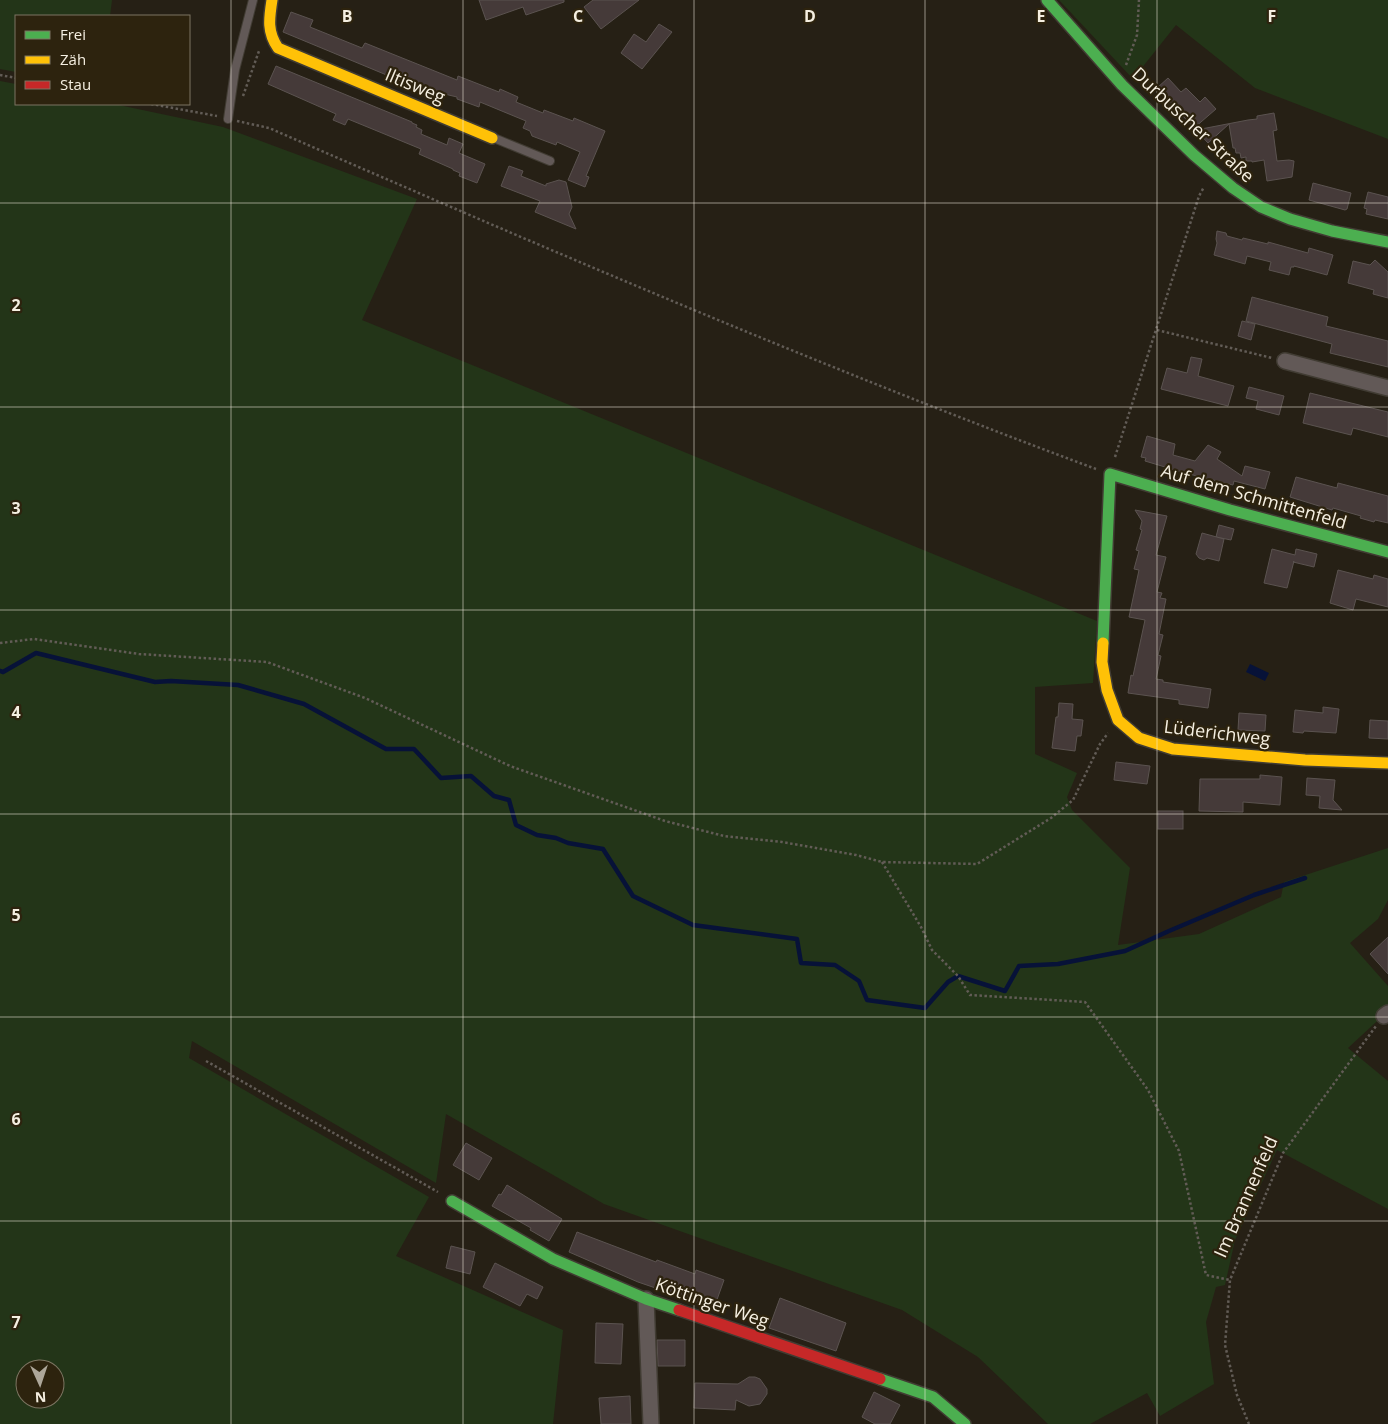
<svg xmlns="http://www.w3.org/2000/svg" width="1388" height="1424" font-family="'Open Sans',sans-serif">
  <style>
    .green { fill: #233518; fill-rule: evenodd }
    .water { fill: #071238 }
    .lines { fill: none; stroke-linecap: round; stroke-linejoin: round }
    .stream { stroke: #071238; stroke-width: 4.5 }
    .building { fill: #453a39; stroke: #5b5350 }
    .lane-casing { stroke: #413c33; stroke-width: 10 }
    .street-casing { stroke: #413c33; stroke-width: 18 }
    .fast-casing { stroke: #413c33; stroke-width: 14 }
    .slow-casing { stroke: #413c33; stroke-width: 14 }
    .jam-casing { stroke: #413c33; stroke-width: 14 }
    .path { stroke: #625c56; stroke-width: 2.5; stroke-dasharray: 2.5 2.5; stroke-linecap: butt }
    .lane { stroke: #625957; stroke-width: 8 }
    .street { stroke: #625957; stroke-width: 15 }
    .fast { stroke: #4caf50; stroke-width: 11 }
    .slow { stroke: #ffc107; stroke-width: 11 }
    .jam { stroke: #c62828; stroke-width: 11 }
    .grid { fill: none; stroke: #f5efe1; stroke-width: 1; stroke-opacity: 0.55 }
    .labels { text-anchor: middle; stroke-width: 4.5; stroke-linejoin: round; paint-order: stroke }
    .street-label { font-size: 18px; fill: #f5efe1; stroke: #2d230e }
    .grid-label { font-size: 16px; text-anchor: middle; font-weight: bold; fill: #f5efe1; stroke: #2d230e; stroke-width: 4.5; stroke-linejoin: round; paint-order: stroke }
  </style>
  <rect width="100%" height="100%" fill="#262015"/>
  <g class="green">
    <path d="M0,0H112L110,16H16V72L0,69Z"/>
    <path d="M1059,0H1388V139L1255,88L1176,25L1133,79Z"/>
    <path d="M0,81L16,84V104H114L223,127L417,199L362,320L1097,621L1093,683L1035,687V754L1077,773L1067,797L1072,810L1130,868L1118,945L1199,934L1281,897L1284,882L1388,848V900L1378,919L1350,943L1388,986V1011L1348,1048L1388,1081V1209L1277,1150L1235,1240L1225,1285L1216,1287L1206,1322L1214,1384L1160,1416L1147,1393L1090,1424H1048L978,1357L902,1310L604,1204L446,1114L436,1183L192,1041L189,1058L429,1197L396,1256L563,1330L553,1424H0ZM25,1369H55V1399H25Z"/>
  </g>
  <path class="water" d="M1250,664L1269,673L1265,681L1246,672Z"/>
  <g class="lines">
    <path class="stream" d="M0,671L3,672L36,653L155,682L171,681L238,685L304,704L386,749H414L441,778L471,776L494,796L509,800L516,825L537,835L556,838L568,843L603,849L633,896L693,925L797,939L801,963L835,965L859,981L867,1000L925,1008L948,982L958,976L1005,991L1019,966L1058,964L1125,951L1169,931L1254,895L1305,878"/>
  </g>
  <g class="building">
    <path d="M479,0H564V2L526,15L523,7L486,20Z"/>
    <path d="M593,0H639L601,29L584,7Z"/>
    <path d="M291,12L313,20L310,27L362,48L365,43L457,80L458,76L499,92L500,89L518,97L516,102L543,113L544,110L573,121L574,118L605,131L586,176L589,177L585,187L568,180L580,152L557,142L556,145L532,136L530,131L523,128L526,121L480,102L479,107L457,99V97L432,91L430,93L283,32Z"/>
    <path d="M659,24L672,32L642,69L621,53L634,34L646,42Z"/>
    <path d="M276,66L412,122V123L417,125L416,127L422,130L421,134L447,145L449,138L463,144L459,153L485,164L477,183L459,176L460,173L453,170V169L419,154L421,149L348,119L345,125L333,120L336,114L268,84Z"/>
    <path d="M1168,78L1181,92L1186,88L1200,102L1205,97L1216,109L1194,128L1157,88Z"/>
    <path d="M1274,113L1277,130L1273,131L1277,161L1289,160L1294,161L1292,177L1267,181L1264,160L1252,162V161H1246V157L1241,158L1240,153H1236L1235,148H1233L1229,124L1208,143L1196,130L1248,120L1257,119V116Z"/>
    <path d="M509,166L523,171L521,176L546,186V184L559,180L566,182L572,207L569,214L576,229L535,212L540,201L501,186Z"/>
    <path d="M1313,183L1351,193L1347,209L1345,210L1309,200Z"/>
    <path d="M1368,192L1388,197V219L1366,214L1367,209L1364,208Z"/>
    <path d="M1217,231L1226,233L1227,236L1242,240L1243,238L1268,244V242L1308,253L1309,248L1333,255L1327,275L1294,266V267H1291L1289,275L1269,270L1271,262L1247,256L1245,264L1214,255L1217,243L1216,239Z"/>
    <path d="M1375,260L1388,272V298L1373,294L1374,290L1348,283L1353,261L1370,265Z"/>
    <path d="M1252,297L1328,317L1326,326L1388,341V367L1330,353L1332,344L1246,321Z"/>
    <path d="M1242,321L1255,324L1251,340L1238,336Z"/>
    <path d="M1191,357L1202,359L1198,376L1234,386L1228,406L1161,389L1167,368L1187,373Z"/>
    <path d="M1249,387L1284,396L1279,415L1256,409L1258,401L1246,398Z"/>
    <path d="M1310,393L1388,412V437L1353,428L1351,435L1303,423Z"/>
    <path d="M1147,436L1175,444L1173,455L1195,461L1208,445L1221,452L1217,459L1242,476L1245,466L1270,472L1265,489L1234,481L1233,485L1185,473L1145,461L1146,458L1141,457Z"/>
    <path d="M1296,477L1337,488L1338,483L1388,496V523L1375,520L1374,522L1360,518L1361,516L1333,508L1332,510L1290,497Z"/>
    <path d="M1135,510L1167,516L1156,555L1166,557L1157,592L1162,593L1160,598L1166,599L1159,634L1163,635L1158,655L1161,656L1156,679L1163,680V682L1211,689L1208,708L1179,704V700L1128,693L1131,675L1133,676L1145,620L1129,617L1139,570L1134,569L1139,551L1136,550L1142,530L1140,529L1142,521Z"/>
    <path d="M1219,525L1234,529L1231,540L1216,537Z"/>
    <path d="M1202,533L1224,539L1219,561L1207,558L1204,560L1199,558L1196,554Z"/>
    <path d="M1272,549L1295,555L1296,549L1317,554L1314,567L1293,562L1294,561L1287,588L1264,583Z"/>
    <path d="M1338,570L1373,579L1374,575L1388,579V607L1356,599L1353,610L1330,603Z"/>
    <path d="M1059,703L1073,704L1072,719L1083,720L1081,736H1077L1075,751L1052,748L1056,717H1058Z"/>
    <path d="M1323,707L1339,709L1336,733L1304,731L1303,733L1293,732L1295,710L1323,713Z"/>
    <path d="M1239,713L1266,715L1265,731L1238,730Z"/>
    <path d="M1370,720L1388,721V739L1369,738Z"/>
    <path d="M1116,762L1150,766L1147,784L1114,780Z"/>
    <path d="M1260,775L1282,777L1280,805L1243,802V812L1199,811L1200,779H1260Z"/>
    <path d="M1307,778L1335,780L1333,800L1342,810L1319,808L1320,796L1306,795Z"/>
    <rect x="1158" y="811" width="25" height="18"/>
    <path d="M1388,937V974L1370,954Z"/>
    <path d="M466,1143L492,1158L479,1180L453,1165Z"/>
    <path d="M507,1185L562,1219L549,1241L530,1230L531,1228L492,1206L499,1194L501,1195Z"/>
    <path d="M577,1232L656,1262L657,1260L695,1274L696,1270L724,1280L714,1308L638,1282L569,1252Z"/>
    <path d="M451,1246L475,1252L470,1274L446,1268Z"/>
    <path d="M495,1263L543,1287L537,1299L527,1294L520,1306L483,1287Z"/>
    <path d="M780,1298L846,1323L836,1351L769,1328Z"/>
    <path d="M596,1323L623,1324L621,1364L595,1363Z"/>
    <path d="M657,1340H685V1366H658Z"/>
    <path d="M749,1377H755L760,1379L767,1389V1394L760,1404L749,1406L736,1400L735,1410L694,1408L695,1383L738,1384Z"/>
    <path d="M874,1392L900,1405L890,1424H875L862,1417Z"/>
    <path d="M630,1396L631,1424H601L599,1398Z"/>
  </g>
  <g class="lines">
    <g class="lane-casing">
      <g id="lane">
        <path d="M228,119L235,70L253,0"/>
        <path d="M494,138L550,161"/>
      </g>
    </g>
    <g class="street-casing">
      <g id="street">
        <path d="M1285,361L1388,388"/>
        <path d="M1384,1016L1388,1013"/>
        <path d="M646,1299L651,1424"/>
      </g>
    </g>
    <g class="fast-casing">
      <g id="fast">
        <path d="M1047,0L1122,85L1194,155L1233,188L1261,207L1290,219L1332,231L1388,242"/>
        <path d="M1103,643L1110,474L1230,510L1388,552"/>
        <path d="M452,1201L553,1259L646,1299L679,1310"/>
        <path d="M880,1379L933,1397L965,1424"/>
      </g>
    </g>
    <g class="slow-casing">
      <g id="slow">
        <path d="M272,0C269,19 267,32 278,48L492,138"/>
        <path d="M1103,643L1102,662L1107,690L1118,720L1139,738L1173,749L1305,760L1388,763"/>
      </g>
    </g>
    <g class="jam-casing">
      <path id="jam" d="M679,1310L880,1379"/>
    </g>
    <g class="path">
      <path d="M1126,65L1137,35L1139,0"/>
      <path d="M0,75L16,78"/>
      <path d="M243,96L259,51"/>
      <path d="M151,104L217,116"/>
      <path d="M237,121L269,128C542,247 816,365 1096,469"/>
      <path d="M1157,330L1272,358"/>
      <path d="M1115,457L1199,196L1204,187"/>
      <path d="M0,643L34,639L139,654L267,662L365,698L510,766L665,821L724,836L782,842L856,855L882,862L977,864L1051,818L1073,800L1100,744L1108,733"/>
      <path d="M882,862L921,927L932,950L958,976L970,995L1085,1002L1148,1090L1179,1151L1206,1275L1230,1280"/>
      <path d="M206,1061L438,1192"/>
      <path d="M1249,1424L1237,1395L1225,1345L1230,1280L1283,1153L1376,1026"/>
    </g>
    <use href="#lane" class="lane"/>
    <use href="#street" class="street"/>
    <use href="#fast" class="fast"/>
    <use href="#slow" class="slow"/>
    <use href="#jam" class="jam"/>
  </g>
  <path class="grid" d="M231,0V1424M463,0V1424M694,0V1424M925,0V1424M1157,0V1424M0,203H1388M0,407H1388M0,610H1388M0,814H1388M0,1017H1388M0,1221H1388"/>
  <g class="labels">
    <g class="street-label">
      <text transform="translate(415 86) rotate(23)" y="6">Iltisweg</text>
      <text transform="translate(1193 125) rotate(43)" y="6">Durbuscher Straße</text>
      <text transform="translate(1254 497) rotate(16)" y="6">Auf dem Schmittenfeld</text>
      <text transform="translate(1217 733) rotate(7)" y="6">Lüderichweg</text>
      <text transform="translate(1246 1197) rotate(-66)" y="6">Im Brannenfeld</text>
      <text transform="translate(712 1303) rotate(19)" y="6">Köttinger Weg</text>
    </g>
  </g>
  <g class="grid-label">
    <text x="347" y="22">B</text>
    <text x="578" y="22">C</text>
    <text x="810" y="22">D</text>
    <text x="1041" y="22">E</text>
    <text x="1272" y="22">F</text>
    <text x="16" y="311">2</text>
    <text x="16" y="514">3</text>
    <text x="16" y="718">4</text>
    <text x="16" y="921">5</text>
    <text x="16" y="1125">6</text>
    <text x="16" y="1328">7</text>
  </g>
  <rect x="15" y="15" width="175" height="90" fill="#2d230e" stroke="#7d7562"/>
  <rect x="25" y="31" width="25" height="8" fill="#4caf50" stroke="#7d7562"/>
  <text x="60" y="40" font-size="15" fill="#f5efe1">Frei</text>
  <rect x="25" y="56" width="25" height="8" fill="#ffc107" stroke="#7d7562"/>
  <text x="60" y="65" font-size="15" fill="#f5efe1">Zäh</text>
  <rect x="25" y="81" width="25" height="8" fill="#c62828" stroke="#7d7562"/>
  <text x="60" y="90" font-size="15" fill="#f5efe1">Stau</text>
  <g transform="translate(40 1384) rotate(177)"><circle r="24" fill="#2d230e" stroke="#7d7562"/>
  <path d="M0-4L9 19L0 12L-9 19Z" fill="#ada79a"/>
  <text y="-8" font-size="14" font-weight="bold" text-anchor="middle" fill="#f5efe1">N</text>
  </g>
</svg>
